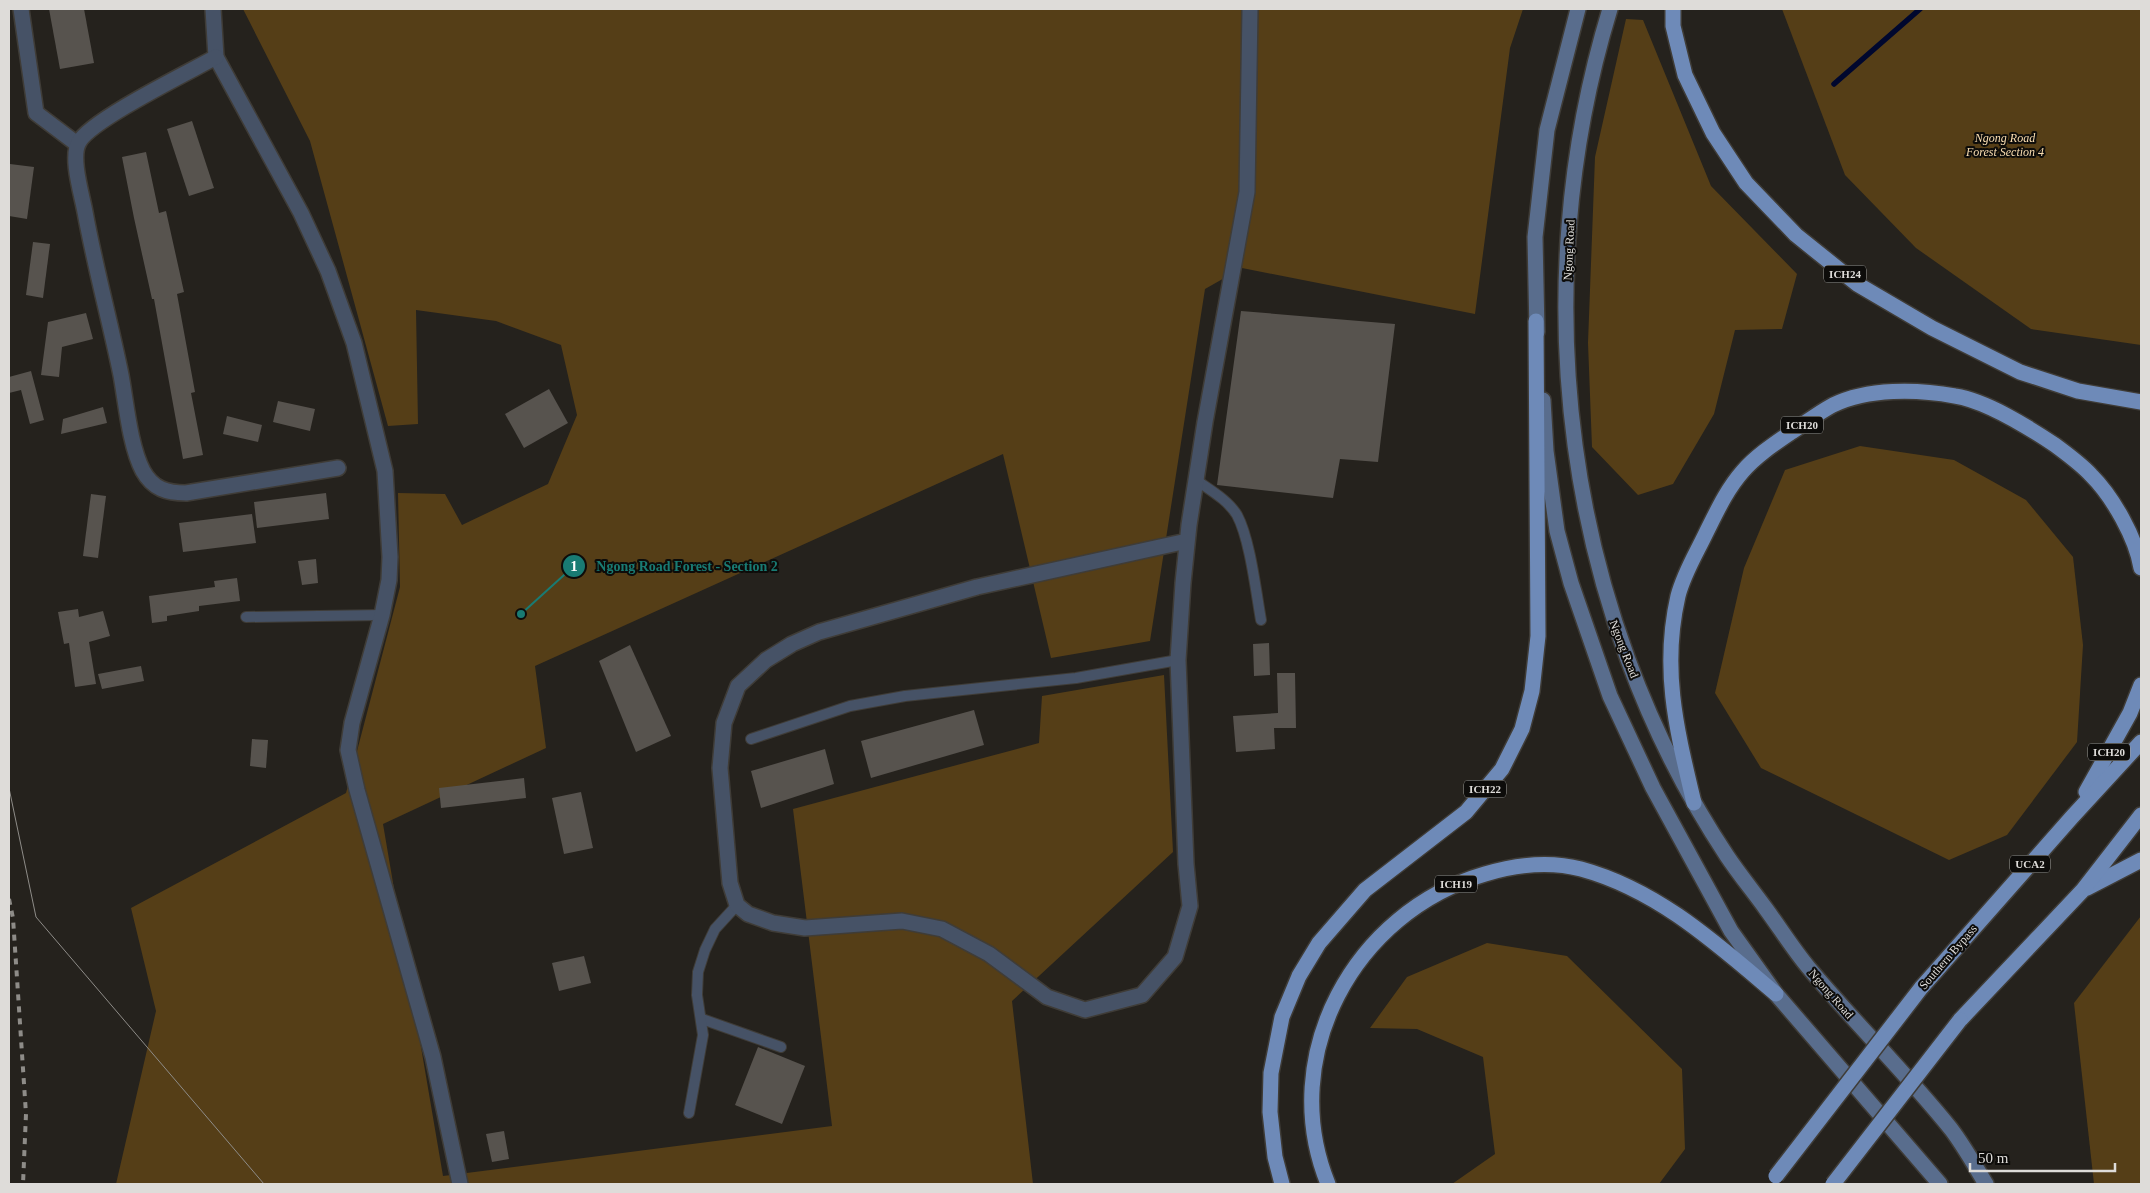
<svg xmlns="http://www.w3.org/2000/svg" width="2150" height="1193" font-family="'Times New Roman',serif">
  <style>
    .green { fill: #553e17 }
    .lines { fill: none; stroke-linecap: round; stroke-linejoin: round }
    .stream { stroke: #00072e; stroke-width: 5.5 }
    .building { fill: #57534e }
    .service-casing { stroke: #3f3c37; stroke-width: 12 }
    .minor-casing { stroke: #3f3c37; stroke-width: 18 }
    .secondary-casing { stroke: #3f3c37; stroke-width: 18 }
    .trunk-casing { stroke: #3f3c37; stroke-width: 18 }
    .service { stroke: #465266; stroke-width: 10 }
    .minor { stroke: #465266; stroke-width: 15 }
    .secondary { stroke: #596d8d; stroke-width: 15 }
    .trunk { stroke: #6e8ab8; stroke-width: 15 }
    .tram { stroke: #8e8c88; stroke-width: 1 }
    .rail { stroke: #8e8c88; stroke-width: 4; stroke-dasharray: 6 6; stroke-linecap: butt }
    .trunk-bridge-casing { stroke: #3f3c37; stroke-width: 18; stroke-linecap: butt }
    .trunk-bridge { stroke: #6e8ab8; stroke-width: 15 }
    .labels { text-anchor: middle; stroke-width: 4; stroke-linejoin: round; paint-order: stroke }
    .shield { fill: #0d0c0a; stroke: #9f9e9b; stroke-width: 1 }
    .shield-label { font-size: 11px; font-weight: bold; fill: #dedcd9 }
    .park-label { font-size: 12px; font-style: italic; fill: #fbdeb1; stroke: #0d0c0a }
    .street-label { font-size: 12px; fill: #dedcd9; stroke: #0d0c0a }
    .leader { fill: none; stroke: #197b73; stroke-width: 2 }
    .callout-dot { fill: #197b73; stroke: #0d0c0a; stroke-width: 2 }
    .mark-label { font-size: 15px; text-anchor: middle; font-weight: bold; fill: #fff }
    .callout-label { font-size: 14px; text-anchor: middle; font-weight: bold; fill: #197b73; stroke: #0d0c0a; stroke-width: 4; stroke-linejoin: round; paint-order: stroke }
  </style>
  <rect width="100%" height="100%" fill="#25221d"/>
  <g class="green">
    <path d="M243,9H1523L1510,48L1475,314L1242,268L1205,289L1150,641L1051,658L1003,454L535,666L546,748L383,824L443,1176L832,1126L793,809L1039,743L1042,696L1164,675L1173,852L1012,1001L1033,1184H116L156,1011L131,908L346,793L400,587L398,493L445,494L462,525L548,484L577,415L561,345L496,321L416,310L418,424L388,426L310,141Z"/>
    <path d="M1782,9H2141V345L2031,329L1916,248L1845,175Z"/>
    <path d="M1626,19L1643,20L1711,186L1797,274L1782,329L1735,330L1714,414L1673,484L1638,495L1592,447L1588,343L1595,157Z"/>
    <path d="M1860,446L1954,460L2026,500L2073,557L2083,645L2077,742L2007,835L1949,860L1761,768L1715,693L1744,568L1785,470Z"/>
    <path d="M2141,916V1184H2094L2074,1003Z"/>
    <path d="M1487,943L1567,956L1682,1069L1685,1149L1659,1184H1452L1495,1154L1483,1057L1417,1029L1370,1028L1407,977Z"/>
  </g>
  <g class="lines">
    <path class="stream" d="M1834,84L1920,9"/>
  </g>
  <g class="building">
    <path d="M49,9H84L94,63L60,69Z"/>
    <path d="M192,121L214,188L189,196L167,129Z"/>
    <path d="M146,152L159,213L166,211L184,292L177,294L195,392L191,393L203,455L183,459L154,299H152L134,218L122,157Z"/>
    <path d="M10,164L34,167L27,219L9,216Z"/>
    <path d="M33,242L50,244L43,298L26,295Z"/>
    <path d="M1241,311L1395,324L1378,462L1340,459L1333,498L1217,485Z"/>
    <path d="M86,313L93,339L62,347L59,377L41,375L48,322Z"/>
    <path d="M31,371L44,420L30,424L21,390L9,393V377Z"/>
    <path d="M549,389L568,423L524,448L505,414Z"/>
    <path d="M278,401L315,409L310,431L273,422Z"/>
    <path d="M103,407L107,423L61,434L63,419Z"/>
    <path d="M227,416L262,425L258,442L223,434Z"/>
    <path d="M326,493L329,519L257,528L254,502Z"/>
    <path d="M91,494L106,496L98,558L83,556Z"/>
    <path d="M252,514L256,543L183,552L179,523Z"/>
    <path d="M316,559L318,583L302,585L298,561Z"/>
    <path d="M237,578L240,601L199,606V611L167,616V621L152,623L149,596L215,587L214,581Z"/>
    <path d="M78,609L79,617L103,611L110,636L89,642L96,684L75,687L69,643L64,644L58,612Z"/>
    <path d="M1269,643L1270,675L1254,676L1253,644Z"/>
    <path d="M630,645L671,736L636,752L599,661Z"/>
    <path d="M141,666L144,681L102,689L98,674Z"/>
    <path d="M1277,673H1295L1296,728H1274L1275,749L1236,752L1233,716L1278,713Z"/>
    <path d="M974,710L984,745L871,778L861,741Z"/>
    <path d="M252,739L268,740L266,768L250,766Z"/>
    <path d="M825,749L834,784L761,808L751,771Z"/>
    <path d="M524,778L526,798L441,808L439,788Z"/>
    <path d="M581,792L593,848L564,854L552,798Z"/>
    <path d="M584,956L591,983L559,991L552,963Z"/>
    <path d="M758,1047L805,1066L782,1124L735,1105Z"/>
    <path d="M504,1131L509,1159L492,1162L486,1134Z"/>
  </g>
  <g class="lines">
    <g class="service-casing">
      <g id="service">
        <path d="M1196,480C1210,490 1228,500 1237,515C1250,539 1256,592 1261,620"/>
        <path d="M246,617L382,615"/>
        <path d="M751,739L850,706L905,696L1076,678L1178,660"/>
        <path d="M702,1019L781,1047"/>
        <path d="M689,1113L703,1035L697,995L698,972L705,950L715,929L737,905"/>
      </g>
    </g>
    <g class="minor-casing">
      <g id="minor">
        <path d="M21,9L36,113L77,144"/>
        <path d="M213,9L216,57L301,213L328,271L354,343L385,471L390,557L389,580L382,615L352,723L348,750L357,790L433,1057L460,1184"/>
        <path d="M216,57C189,72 91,120 79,142C70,157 82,195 85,212C95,267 110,321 121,375C126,402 130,447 143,471C153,489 167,493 186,493L338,468"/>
        <path d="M1187,541L977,587L914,605L819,632L792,644L766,660L738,686L724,723L720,768L730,883L737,905L748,914L773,923L805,928L902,921L942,929L989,954L1047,997L1085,1010L1142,995L1175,957L1190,906L1186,864L1178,660L1183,583L1189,525L1205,422L1247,192L1250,9"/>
      </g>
    </g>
    <g class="secondary-casing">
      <g id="secondary">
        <path d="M1610,9C1524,290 1564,610 1727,856C1739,874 1753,891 1766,909C1780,928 1793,949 1808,967C1854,1022 1906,1073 1951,1129C1964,1146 1975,1166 1986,1184"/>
        <path d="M1537,332L1535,237L1547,130L1578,9"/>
        <path d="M1543,400L1546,451L1557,531L1571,583L1610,696L1653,788L1731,931L1776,994L1940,1184"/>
      </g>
    </g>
    <g class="trunk-casing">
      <g id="trunk">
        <path d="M1673,9V26L1685,75L1713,133L1746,183L1796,235L1857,284L1932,328L2020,372L2078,391L2141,402"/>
        <path d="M2086,792L2130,713L2141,685"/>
        <path d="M1694,803C1677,731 1661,670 1678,596C1684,573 1696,554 1706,533C1717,511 1727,489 1743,471C1756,456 1774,444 1790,433C1804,424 1818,413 1833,405C1868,388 1917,389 1955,396C1987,401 2028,427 2055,445C2067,454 2081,464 2091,475C2113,497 2136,538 2141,568"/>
        <path d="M2087,888L2141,860"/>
        <path d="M1921,988L2072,817L2141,742"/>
        <path d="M1960,1020L2082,891L2141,815"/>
        <path d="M1282,1184L1275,1157L1270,1112L1271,1073L1282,1017L1299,976L1319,943L1365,890L1466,812L1502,769L1522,729L1532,691L1538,636L1536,321"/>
        <path d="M1328,1184C1276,1056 1354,912 1485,874C1515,865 1550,861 1581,869C1658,890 1717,944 1776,994"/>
      </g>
    </g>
    <use href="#service" class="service"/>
    <use href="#minor" class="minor"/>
    <use href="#secondary" class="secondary"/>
    <use href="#trunk" class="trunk"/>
    <path class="tram" d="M9,788L36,917L264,1184"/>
    <path class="rail" d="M9,899L13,918L26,1114L23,1184"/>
    <g class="trunk-bridge-casing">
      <g id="trunk-bridge">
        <path d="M1776,1176L1921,988"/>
        <path d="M1833,1184L1960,1020"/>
      </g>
    </g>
    <use href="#trunk-bridge" class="trunk-bridge"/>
  </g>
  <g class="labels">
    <g class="shield">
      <rect x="1824" y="265.5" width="42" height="17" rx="4"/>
      <rect x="1781" y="416.5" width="42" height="17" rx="4"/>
      <rect x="2088" y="743.5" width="42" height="17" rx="4"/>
      <rect x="1464" y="780.5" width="42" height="17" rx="4"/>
      <rect x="2010" y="855.5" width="40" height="17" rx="4"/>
      <rect x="1435" y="875.5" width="42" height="17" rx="4"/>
    </g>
    <g class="shield-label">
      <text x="1845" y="278">ICH24</text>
      <text x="1802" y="429">ICH20</text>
      <text x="2109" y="756">ICH20</text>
      <text x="1485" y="793">ICH22</text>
      <text x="2030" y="868">UCA2</text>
      <text x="1456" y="888">ICH19</text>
    </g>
    <g class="park-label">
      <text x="2005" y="142">Ngong Road<tspan x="2005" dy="14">Forest Section 4</tspan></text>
    </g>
    <g class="street-label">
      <text transform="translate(1569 250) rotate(-87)" y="4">Ngong Road</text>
      <text transform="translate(1624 649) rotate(69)" y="4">Ngong Road</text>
      <text transform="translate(1948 957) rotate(-49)" y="4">Southern Bypass</text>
      <text transform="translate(1831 994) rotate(49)" y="4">Ngong Road</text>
    </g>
  </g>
  <path class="leader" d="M521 614L574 566"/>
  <g class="callout-dot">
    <circle cx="521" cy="614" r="5"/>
    <circle cx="574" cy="566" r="12"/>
  </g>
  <g class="mark-label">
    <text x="574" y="571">1</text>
  </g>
  <g class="callout-label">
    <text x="687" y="571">Ngong Road Forest - Section 2</text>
  </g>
  <rect width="2150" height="1193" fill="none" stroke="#dedcd9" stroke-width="20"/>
  <path d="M1970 1163v8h145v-8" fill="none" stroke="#dedcd9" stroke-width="2.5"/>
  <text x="1978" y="1163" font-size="15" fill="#dedcd9" stroke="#0d0c0a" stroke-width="4" paint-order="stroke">50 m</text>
</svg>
